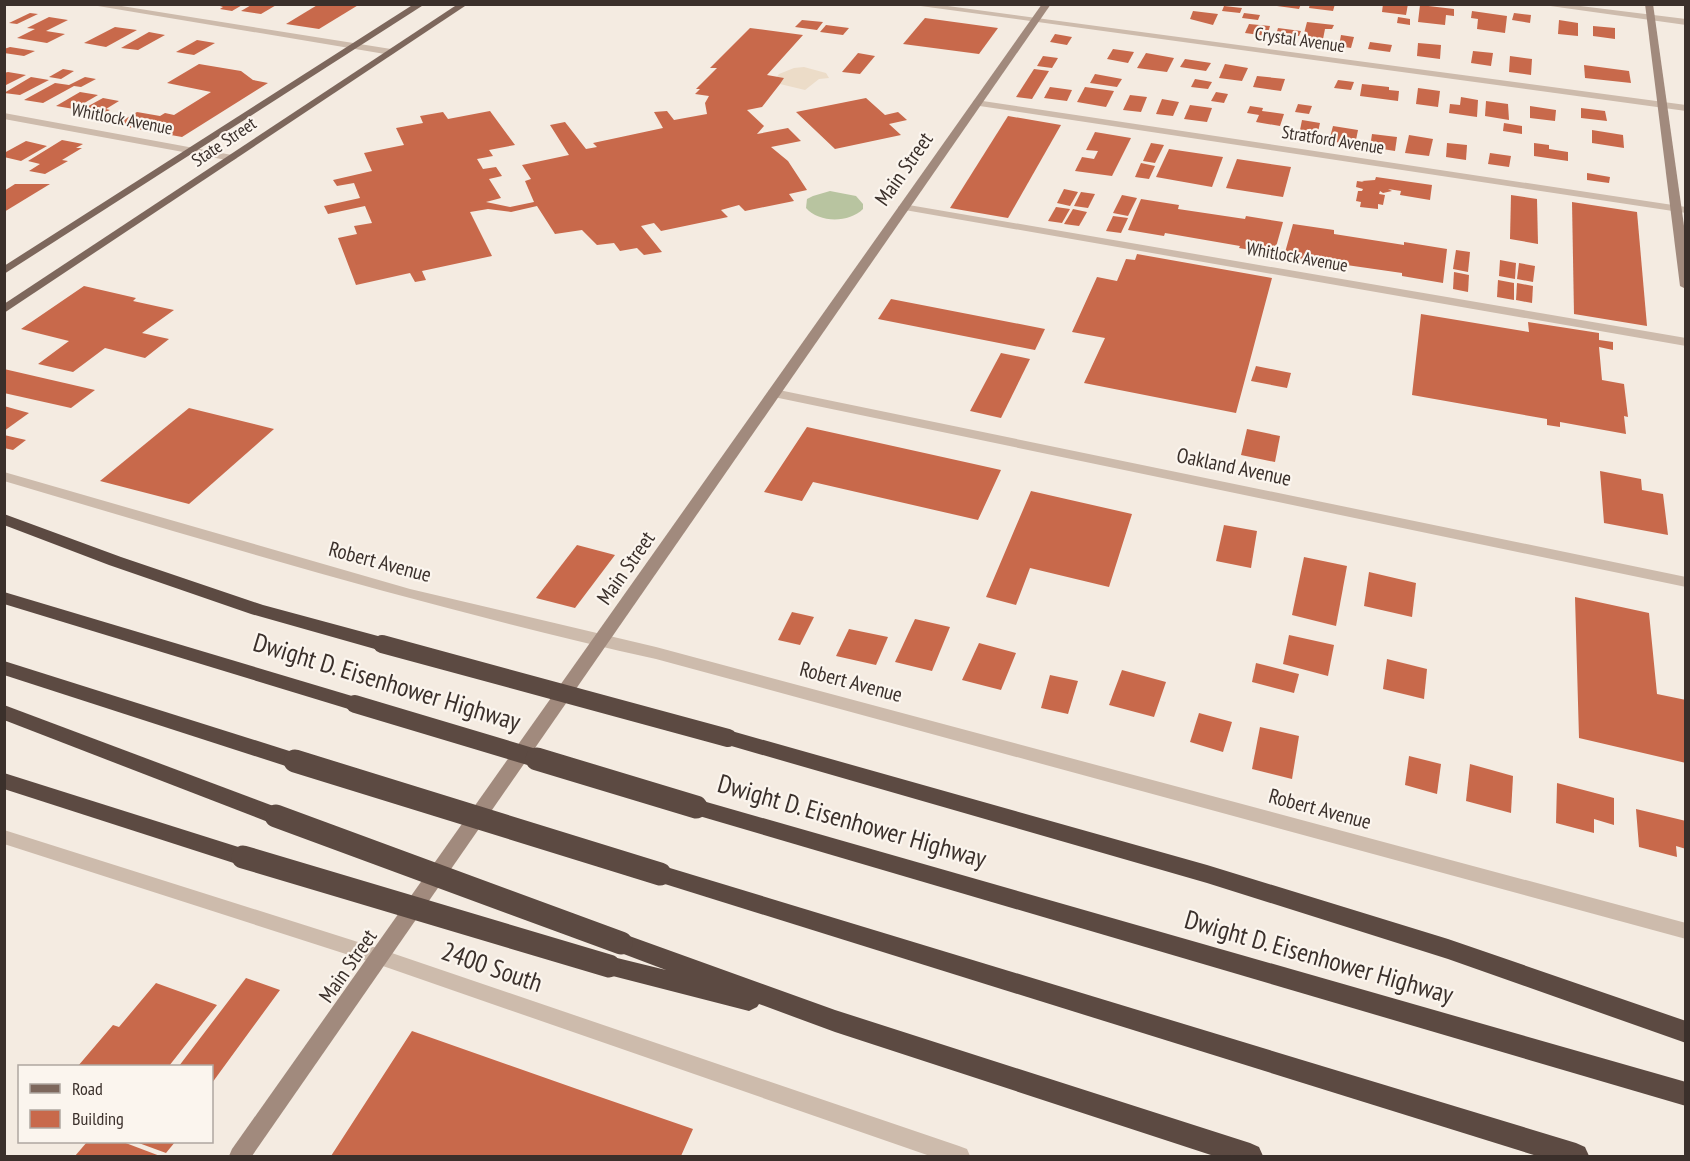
<svg xmlns="http://www.w3.org/2000/svg" width="1690" height="1161" font-family="'PT Sans Narrow',sans-serif">
  <style>
    .green { fill: #b8c4a0 }
    .plaza { fill: #ecdcc8 }
    .building { fill: #c8694b }
    .lines { fill: none; stroke-linecap: round; stroke-linejoin: round }
    .street { fill: #cdbbac; fill-rule: evenodd }
    .secondary { fill: #a18a7d; fill-rule: evenodd }
    .primary { fill: #7d675c; fill-rule: evenodd }
    .highway { fill: #5c4a42; fill-rule: evenodd }
    .highway-bridge-far1 { stroke: #5c4a42; stroke-width: 18 }
    .highway-bridge { stroke: #5c4a42; stroke-width: 23 }
    .labels { text-anchor: middle; stroke-width: 4.5; stroke-linejoin: round; paint-order: stroke }
    .far-street-label { font-size: 18px; fill: #3b302b; stroke: #fbf5ee }
    .street-label { font-size: 21px; fill: #3b302b; stroke: #fbf5ee }
    .near-street-label { font-size: 26px; fill: #3b302b; stroke: #fbf5ee }
  </style>
  <rect width="100%" height="100%" fill="#f4ebe1"/>
  <path class="green" d="M830,191L856,196L863,204V209C849,223 819,223 806,208L807,199L813,196Z"/>
  <path class="plaza" d="M804,67L826,73L829,78L819,79L805,90L780,84L784,78L777,77L779,74L794,68Z"/>
  <g class="building">
    <path d="M214,4H244L232,11L220,9L223,7Z"/>
    <path d="M253,4H278L261,14L241,11Z"/>
    <path d="M319,4H360L319,29L286,24Z"/>
    <path d="M1278,4H1301L1299,9L1277,6Z"/>
    <path d="M1310,4H1335L1333,11L1309,8Z"/>
    <path d="M1383,4H1408L1406,15L1382,12Z"/>
    <path d="M1420,5L1454,9V16L1446,15L1445,25L1418,22Z"/>
    <path d="M1224,6L1242,8L1240,13L1222,11Z"/>
    <path d="M1193,11L1218,14L1213,25L1190,19Z"/>
    <path d="M1472,11L1507,16L1505,33L1477,29L1478,19L1471,18Z"/>
    <path d="M30,13L38,14L17,24L9,23Z"/>
    <path d="M1244,13L1260,15L1258,20L1242,18Z"/>
    <path d="M1514,13L1531,15L1530,23L1512,20Z"/>
    <path d="M49,17L68,20L46,31L65,34L47,43L17,38L35,29L27,28Z"/>
    <path d="M1398,17L1410,19V25L1397,23Z"/>
    <path d="M925,18L998,28L979,54L903,44Z"/>
    <path d="M802,20L823,22L817,30L795,27Z"/>
    <path d="M1559,20L1578,23V36L1558,34Z"/>
    <path d="M1307,22L1334,25L1332,29H1325L1322,44L1302,41Z"/>
    <path d="M1249,24L1270,26L1267,36L1245,33Z"/>
    <path d="M826,25L849,28L843,35L820,32Z"/>
    <path d="M1593,26L1615,28V39L1593,36Z"/>
    <path d="M115,27L137,30L106,47L84,43Z"/>
    <path d="M750,28L803,35L767,75L784,78L780,84L762,107L747,110L764,126L757,134L788,128L801,141L771,147L788,161L807,190L789,194L794,201L745,211L739,205L721,210L728,217L661,231L654,223L641,226L662,252L644,255L637,248L620,251L614,243L597,245L582,230L555,234L537,206L511,212L488,209L470,212L492,256L422,271L426,280L415,282L410,273L356,285L338,238L357,234L354,226L372,223L365,206L328,214L324,206L360,198L354,183L337,186L333,180L372,171L364,153L404,145L396,128L423,123L420,116L443,112L448,119L490,111L515,145L489,150L493,156L477,159L483,169L496,167L502,176L489,179L501,198L486,202L510,207L534,202L525,181L531,179L522,165L569,155L550,125L565,122L586,149L597,147L593,143L663,128L654,112L667,111L674,120L707,114L705,103L709,96L695,94L700,89H696L717,68H710Z"/>
    <path d="M1278,28L1301,31L1299,36L1289,35L1288,39L1275,38Z"/>
    <path d="M149,32L165,35L138,50L121,48Z"/>
    <path d="M1055,34L1072,37L1067,45L1050,42Z"/>
    <path d="M1341,35L1354,37L1351,48L1339,46Z"/>
    <path d="M197,40L215,43L194,55L176,52Z"/>
    <path d="M1370,42L1392,45L1390,52L1368,49Z"/>
    <path d="M1418,43L1441,45L1440,59L1417,56Z"/>
    <path d="M10,47L35,51L24,56L4,53V49Z"/>
    <path d="M1113,49L1134,52L1128,63L1107,59Z"/>
    <path d="M1473,51L1493,53L1491,66L1471,63Z"/>
    <path d="M858,53L875,56L860,74L842,72Z"/>
    <path d="M1146,53L1174,58L1167,72L1137,68Z"/>
    <path d="M1043,56L1058,58L1052,68L1037,66Z"/>
    <path d="M1510,56L1532,59L1531,75L1509,72Z"/>
    <path d="M1185,59L1211,63L1206,71L1180,67Z"/>
    <path d="M199,64L241,71L253,80L268,83L182,137L115,125L137,112L160,116L165,113L174,115L211,92L167,83Z"/>
    <path d="M1225,64L1248,68L1242,81L1219,78Z"/>
    <path d="M1584,65L1629,71L1631,83L1585,78Z"/>
    <path d="M63,69L74,71L61,79L49,77Z"/>
    <path d="M1034,69L1049,71L1032,99L1016,97Z"/>
    <path d="M8,72L26,75L4,86V73Z"/>
    <path d="M1095,74L1122,79L1117,87L1090,83Z"/>
    <path d="M1257,76L1285,79L1281,91L1253,87Z"/>
    <path d="M31,77L49,80L20,95L4,93Z"/>
    <path d="M85,77L96,79L81,87L74,86L43,103L24,100L55,83L69,85Z"/>
    <path d="M1195,79L1212,82L1208,89L1191,87Z"/>
    <path d="M1338,80L1354,82L1351,90L1334,88Z"/>
    <path d="M1362,84L1389,87V90L1399,91L1398,101L1360,96Z"/>
    <path d="M1050,87L1072,90L1067,101L1044,98Z"/>
    <path d="M1085,87L1114,91L1106,107L1077,102Z"/>
    <path d="M1418,88L1440,91L1438,107L1416,104Z"/>
    <path d="M80,92L98,95L74,109L56,106Z"/>
    <path d="M1216,92L1228,94L1224,103L1211,101Z"/>
    <path d="M1130,95L1147,97L1141,112L1123,110Z"/>
    <path d="M1461,97L1478,100L1477,117L1449,113L1450,104L1460,105Z"/>
    <path d="M103,98L119,101L106,109L110,110L102,114L81,110Z"/>
    <path d="M866,98L885,115L898,112L907,120L889,124L901,135L835,149L796,112Z"/>
    <path d="M1162,99L1179,102L1173,116L1156,114Z"/>
    <path d="M1486,101L1508,104L1509,120L1485,116Z"/>
    <path d="M1298,104L1312,106L1309,114L1295,112Z"/>
    <path d="M1190,105L1212,108L1207,122L1184,119Z"/>
    <path d="M1250,106L1263,108L1262,111L1284,114L1280,126L1256,122L1259,115L1247,113Z"/>
    <path d="M1530,106L1556,110L1555,121L1530,118Z"/>
    <path d="M1581,108L1605,111L1607,121L1581,118Z"/>
    <path d="M1008,116L1061,125L1008,218L950,208Z"/>
    <path d="M1302,120L1320,123L1318,132L1300,130Z"/>
    <path d="M1504,123L1522,126V134L1503,131Z"/>
    <path d="M1333,126L1358,130L1355,145L1329,141Z"/>
    <path d="M1592,130L1623,135L1624,148L1592,143Z"/>
    <path d="M1095,132L1131,138L1112,176L1075,171L1082,157L1094,159L1098,151L1086,150Z"/>
    <path d="M1372,134L1397,137L1395,151L1370,147Z"/>
    <path d="M1409,135L1433,139L1429,156L1405,153Z"/>
    <path d="M62,140L83,144L76,148H82L62,160L68,161L45,174L29,171L40,164L28,161Z"/>
    <path d="M26,141L47,146L21,161L4,157V153Z"/>
    <path d="M1151,143L1164,145L1155,163L1143,161Z"/>
    <path d="M1447,143L1467,145L1466,160L1446,157Z"/>
    <path d="M1534,143L1549,145V149L1568,152V161L1534,156Z"/>
    <path d="M1169,149L1223,157L1212,187L1156,177Z"/>
    <path d="M1490,153L1511,156L1509,167L1488,164Z"/>
    <path d="M1237,159L1291,167L1283,197L1226,188Z"/>
    <path d="M1141,163L1155,166L1149,179L1135,177Z"/>
    <path d="M1587,173L1610,177L1609,183L1587,180Z"/>
    <path d="M1376,177L1432,185L1430,200L1400,195L1401,191L1388,189L1392,191L1383,193L1380,191L1379,194L1385,195L1383,205L1378,204V209L1360,207L1361,202L1356,201L1358,191H1362L1363,189L1356,187L1357,181L1364,182L1362,181L1375,180Z"/>
    <path d="M15,184H50L4,212V191Z"/>
    <path d="M1064,189L1078,192L1070,206L1057,203Z"/>
    <path d="M1081,192L1095,194L1088,208L1074,206Z"/>
    <path d="M1122,195L1137,198L1128,216L1113,213Z"/>
    <path d="M1511,195L1537,199L1538,244L1510,239Z"/>
    <path d="M1141,199L1179,205L1178,209L1245,219L1246,216L1283,222L1274,254L1239,248L1240,246L1165,233L1164,236L1128,230Z"/>
    <path d="M1572,202L1637,212L1647,326L1574,314Z"/>
    <path d="M1056,207L1070,209L1062,223L1048,221Z"/>
    <path d="M1073,209L1087,212L1079,226L1064,224Z"/>
    <path d="M1113,216L1128,218L1121,233L1106,231Z"/>
    <path d="M1293,224L1334,230V234L1404,245V242L1447,249L1443,283L1402,276V273L1284,256Z"/>
    <path d="M1456,250L1470,252L1468,272L1453,269Z"/>
    <path d="M1137,254L1272,278L1236,413L1084,383L1105,338L1072,332L1097,277L1117,281L1126,259L1135,260Z"/>
    <path d="M1500,260L1516,263L1515,279L1499,276Z"/>
    <path d="M1519,263L1535,266L1533,282L1517,279Z"/>
    <path d="M1454,272L1469,275L1468,292L1453,289Z"/>
    <path d="M1498,280L1514,283V300L1497,297Z"/>
    <path d="M1517,283L1533,286L1532,303L1516,300Z"/>
    <path d="M84,286L136,298L133,301L174,310L142,333L169,339L145,358L105,348L73,372L38,364L69,341L21,329Z"/>
    <path d="M891,299L1045,329L1035,350L878,319Z"/>
    <path d="M1421,314L1529,332L1528,322L1599,333V340L1613,342V350L1599,347L1602,380L1624,384L1628,417L1624,416L1626,434L1560,422V427L1547,425V419L1412,395Z"/>
    <path d="M1001,353L1030,359L1001,418L970,411Z"/>
    <path d="M1256,366L1291,373L1287,388L1251,381Z"/>
    <path d="M4,369L95,390L71,408L4,393Z"/>
    <path d="M4,406L29,413L4,431Z"/>
    <path d="M189,408L274,429L189,504L100,481Z"/>
    <path d="M807,427L893,446L1001,470L978,520L813,482L802,501L764,492Z"/>
    <path d="M1247,429L1280,436L1275,462L1241,455Z"/>
    <path d="M4,435L26,440L13,450L4,448Z"/>
    <path d="M1600,471L1641,479L1642,490L1663,494L1668,535L1604,523Z"/>
    <path d="M1031,491L1132,514L1109,587L1030,568L1016,605L986,597Z"/>
    <path d="M1224,525L1257,531L1251,568L1216,561Z"/>
    <path d="M577,545L615,555L575,608L536,598Z"/>
    <path d="M1304,557L1347,566L1336,626L1292,615Z"/>
    <path d="M1369,572L1416,583L1412,617L1364,606Z"/>
    <path d="M1575,597L1649,613L1657,694L1686,700V763L1579,738Z"/>
    <path d="M792,612L814,617L800,645L778,640Z"/>
    <path d="M915,619L950,627L932,671L895,662Z"/>
    <path d="M849,629L888,637L876,665L836,656Z"/>
    <path d="M1289,635L1334,645L1328,676L1283,664Z"/>
    <path d="M979,643L1016,653L1001,690L962,680Z"/>
    <path d="M1387,659L1427,669L1424,699L1383,689Z"/>
    <path d="M1256,663L1299,674L1294,693L1252,682Z"/>
    <path d="M1122,670L1166,682L1154,717L1109,705Z"/>
    <path d="M1050,675L1078,681L1068,714L1041,708Z"/>
    <path d="M1199,713L1232,722L1223,752L1190,742Z"/>
    <path d="M1260,727L1299,736L1292,779L1252,769Z"/>
    <path d="M1409,756L1441,764L1437,794L1405,785Z"/>
    <path d="M1470,764L1513,776L1511,813L1466,801Z"/>
    <path d="M1557,783L1614,798V825L1594,819V833L1556,823Z"/>
    <path d="M1636,809L1686,821V849L1676,846L1677,857L1639,847Z"/>
    <path d="M246,978L280,990L212,1083V1066H179Z"/>
    <path d="M156,983L217,1005L169,1066H78L113,1025L119,1027Z"/>
    <path d="M412,1031L577,1089L693,1129L681,1156H331Z"/>
    <path d="M87,1142H123L160,1156H75Z"/>
    <path d="M136,1142H175L166,1153Z"/>
  </g>
  <g class="lines">
    <g class="street">
      <path d="M86,4H109L391,49L395,52L391,55Z"/>
      <path d="M906,4H933L1686,105V111Z"/>
      <path d="M1536,4H1564L1686,19V25Z"/>
      <path d="M976,100L1686,207V213L973,105V101Z"/>
      <path d="M4,113L232,155L237,158L232,161L4,119Z"/>
      <path d="M903,204L1686,338V346L899,209L898,207Z"/>
      <path d="M774,389L1686,577V587L769,396L768,393L769,390Z"/>
      <path d="M4,472L410,589L656,647L1686,923V939L656,659C436,610 220,545 4,481Z"/>
      <path d="M4,830L380,949L959,1146L967,1149L970,1156H930L380,965L4,844Z"/>
    </g>
    <g class="secondary">
      <path d="M1042,4H1051L252,1156H229L232,1149Z"/>
      <path d="M1645,4H1653L1686,240V289L1680,286Z"/>
    </g>
    <g class="primary">
      <path d="M414,4H425L4,274V266Z"/>
      <path d="M458,4H468L4,313V304Z"/>
    </g>
    <g class="highway">
      <path d="M4,514L121,557L263,605L389,639L391,644L389,649L382,651L251,614L109,565L4,525Z"/>
      <path d="M4,592L362,699L365,704L362,709L355,711L4,604Z"/>
      <path d="M4,661L302,755L305,761L302,767L295,769L4,675Z"/>
      <path d="M4,705L284,810L287,816L284,822L276,824L268,822L4,720Z"/>
      <path d="M728,730L1207,865L1448,939L1686,1021V1043L1448,959L1207,883L721,743L718,738L721,733Z"/>
      <path d="M4,773L251,851L254,857L251,863L243,866L4,789Z"/>
      <path d="M696,799L1686,1082V1106L689,813L685,807L689,801Z"/>
      <path d="M660,865L1576,1143L1585,1147L1589,1156H1537L652,880L649,874L652,868Z"/>
      <path d="M621,933L835,1010L1250,1143L1259,1147L1263,1156H1214L835,1032L759,1004L757,1007L749,1011L601,973L597,966L601,959L609,956L666,970L613,950L609,943L613,936Z"/>
    </g>
    <g class="highway-bridge-far1">
      <path d="M382,644L728,738"/>
      <path d="M355,704L542,760"/>
    </g>
    <g class="highway-bridge">
      <path d="M537,759L696,807"/>
      <path d="M295,761L660,874"/>
      <path d="M276,816L621,943"/>
      <path d="M243,857L609,966"/>
    </g>
  </g>
  <g class="labels">
    <g class="far-street-label">
      <text transform="translate(1300 40) rotate(8)" y="6">Crystal Avenue</text>
      <text transform="translate(122 119) rotate(11)" y="6">Whitlock Avenue</text>
      <text transform="translate(1333 140) rotate(9)" y="6">Stratford Avenue</text>
      <text transform="translate(224 142) rotate(-34)" y="6">State Street</text>
      <text transform="translate(1297 257) rotate(10)" y="6">Whitlock Avenue</text>
    </g>
    <g class="street-label">
      <text transform="translate(904 169) rotate(-55)" y="7">Main Street</text>
      <text transform="translate(1234 467) rotate(12)" y="7">Oakland Avenue</text>
      <text transform="translate(380 562) rotate(15)" y="7">Robert Avenue</text>
      <text transform="translate(626 568) rotate(-55)" y="7">Main Street</text>
      <text transform="translate(851 682) rotate(15)" y="7">Robert Avenue</text>
      <text transform="translate(1320 809) rotate(15)" y="7">Robert Avenue</text>
      <text transform="translate(348 966) rotate(-55)" y="7">Main Street</text>
    </g>
    <g class="near-street-label">
      <text transform="translate(387 682) rotate(17)" y="9">Dwight D. Eisenhower Highway</text>
      <text transform="translate(852 821) rotate(16)" y="9">Dwight D. Eisenhower Highway</text>
      <text transform="translate(1319 957) rotate(16)" y="9">Dwight D. Eisenhower Highway</text>
      <text transform="translate(492 967) rotate(19)" y="9">2400 South</text>
    </g>
  </g>
  <rect width="1690" height="1161" fill="none" stroke="#3b302b" stroke-width="12"/>
  <rect x="18" y="1065" width="195" height="78" fill="#fbf5ee" stroke="#aea6a0" stroke-width="1.5"/>
  <rect x="30" y="1084" width="30" height="9" fill="#7d675c" stroke="#aea6a0" stroke-width="1.5"/>
  <text x="72" y="1095" font-size="18" fill="#3b302b">Road</text>
  <rect x="30" y="1110" width="30" height="18" fill="#c8694b" stroke="#aea6a0" stroke-width="1.5"/>
  <text x="72" y="1125" font-size="18" fill="#3b302b">Building</text>
</svg>
